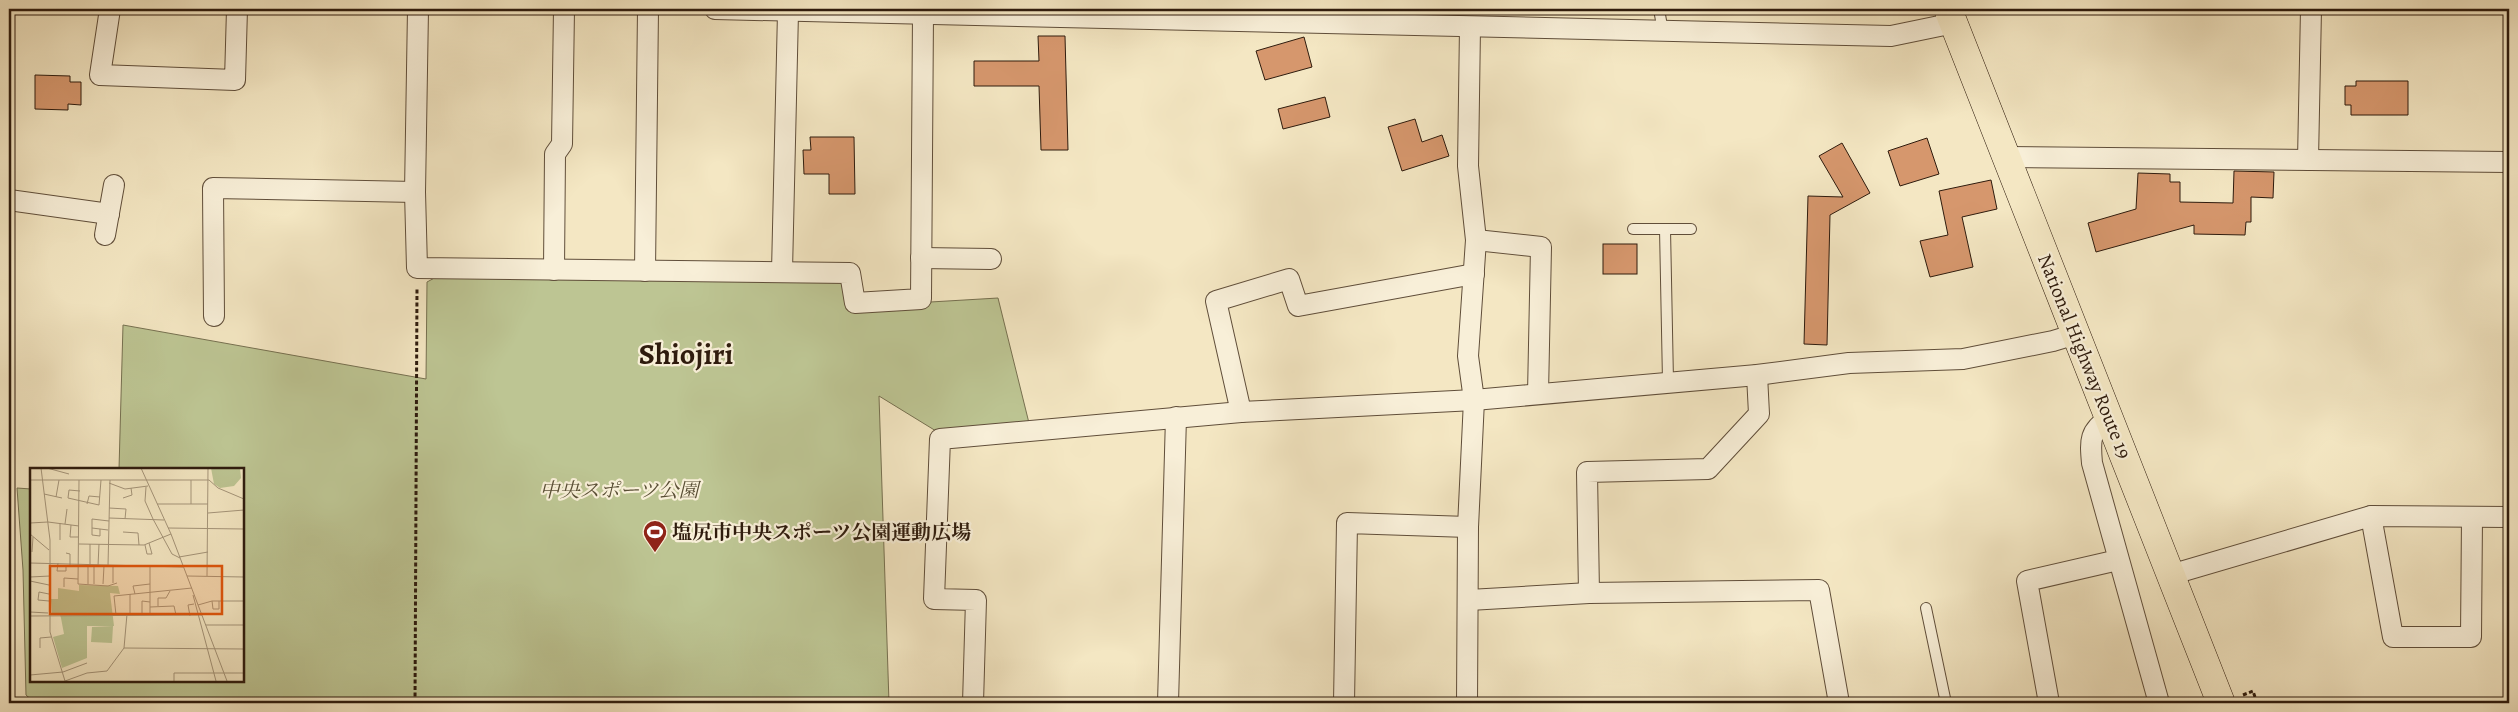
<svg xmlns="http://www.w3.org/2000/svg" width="2518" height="712" font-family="Alegreya,'Noto Serif JP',serif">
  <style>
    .green { fill: #bdc593; stroke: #767050 }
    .building { fill: #d6976d; stroke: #2e1b0d }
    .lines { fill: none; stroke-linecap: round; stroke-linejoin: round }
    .service-casing { stroke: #604e3a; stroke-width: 12 }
    .minor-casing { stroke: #604e3a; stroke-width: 22 }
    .trunk-casing { stroke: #2e1b0d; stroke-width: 29 }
    .path { stroke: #2e1b0d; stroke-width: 3; stroke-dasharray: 4 2.5; stroke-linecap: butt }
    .service { stroke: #f8efd8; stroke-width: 10 }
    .minor { stroke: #f8efd8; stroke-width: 20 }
    .trunk { stroke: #f4e7c3; stroke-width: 28 }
    .labels { text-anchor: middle; stroke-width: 4.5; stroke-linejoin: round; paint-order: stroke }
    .street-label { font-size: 20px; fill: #2e1b0d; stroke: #f8efd8 }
    .park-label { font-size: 20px; font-style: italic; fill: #594e35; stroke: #f8efd8 }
    .poi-label { font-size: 20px; font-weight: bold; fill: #2e1b0d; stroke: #f8efd8; text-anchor: start }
    .town-label { font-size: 30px; font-weight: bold; fill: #2e1b0d; stroke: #f8efd8 }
    .inset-road { fill: none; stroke: #a5957a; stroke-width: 1 }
    .view { fill: #df560c; fill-opacity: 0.15; stroke: #df560c; stroke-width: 2.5 }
    .inset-edge { fill: none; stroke: #2e1b0d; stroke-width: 2.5 }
  </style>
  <rect width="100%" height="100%" fill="#f4e7c3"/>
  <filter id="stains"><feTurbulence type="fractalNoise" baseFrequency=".004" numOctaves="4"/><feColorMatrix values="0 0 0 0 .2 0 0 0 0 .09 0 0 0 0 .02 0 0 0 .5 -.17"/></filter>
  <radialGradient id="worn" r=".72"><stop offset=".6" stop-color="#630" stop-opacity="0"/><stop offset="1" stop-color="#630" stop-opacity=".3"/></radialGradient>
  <path class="green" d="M440,275L839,277L844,291L846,307L998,298L1029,423L936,431L879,396L889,703H35L26,695L23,570L17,488L31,489V681H242V470L119,469L123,325L426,379L427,282Z"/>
  <g class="building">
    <path d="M1038,36H1065L1068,150H1041L1039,86H974V61H1039Z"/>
    <path d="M1304,37L1312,67L1265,80L1256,51Z"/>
    <path d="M35,75L70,76V82H81V105L68,104V110L35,109Z"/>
    <path d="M2356,81H2408V115H2351V105H2345V86H2356Z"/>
    <path d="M1325,97L1330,117L1283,129L1278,109Z"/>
    <path d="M1415,119L1422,142L1442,135L1449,156L1402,171L1388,127Z"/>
    <path d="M810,137H854L855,194H829V174H804L803,150H811Z"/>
    <path d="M1927,138L1939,174L1900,186L1888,151Z"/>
    <path d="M1842,143L1870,193L1830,215L1827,345L1804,344L1808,196L1843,197L1819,156Z"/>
    <path d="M2234,171L2274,172L2273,198L2251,197V222H2246L2245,235L2194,234V225L2096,252L2088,223L2136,209L2138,173L2170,174V182H2180V202L2233,203Z"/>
    <path d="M1991,180L1997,209L1962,217L1973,267L1930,277L1920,241L1948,235L1939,191Z"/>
    <rect x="1603" y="244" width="34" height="30"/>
  </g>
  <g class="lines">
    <g class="service-casing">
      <g id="service">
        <path d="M1659,9L1663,32"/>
        <path d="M1633,229H1691"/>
        <path d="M1665,229L1668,381"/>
        <path d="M1926,608L1946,703"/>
      </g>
    </g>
    <g class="minor-casing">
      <g id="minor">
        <path d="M110,9L100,75L235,80L237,9"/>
        <path d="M418,9L415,192L417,268L850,273L855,303L921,299L923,14"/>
        <path d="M715,9L1891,36L1954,23"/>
        <path d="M2005,157L2509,162"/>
        <path d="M2308,160L2311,9"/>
        <path d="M9,200L109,214"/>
        <path d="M105,235L114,185"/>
        <path d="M1476,240L1541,247L1538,394"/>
        <path d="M921,258L991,259"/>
        <path d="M554,270L555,154L562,144L564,9"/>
        <path d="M645,271L648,9"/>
        <path d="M782,271L788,12"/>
        <path d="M214,316L213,188L415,192"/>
        <path d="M1241,412L1216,301L1289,279L1298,306L1474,274"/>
        <path d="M2110,418C2089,430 2090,441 2092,463L2159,703"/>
        <path d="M2371,516L2393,637H2471L2472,517"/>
        <path d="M2170,575L2371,516L2509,517"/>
        <path d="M1589,593L1587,472L1708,469L1759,414L1757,375"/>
        <path d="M1469,600L1589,593L1819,590L1839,703"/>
        <path d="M973,703L976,600L934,599L940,439L1241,412L1474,400L1757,375L1849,363L1963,359L2053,341L2076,334"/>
        <path d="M1168,703L1176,417"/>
        <path d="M1344,703L1347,523L1468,527"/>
        <path d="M1467,703L1468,527L1474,400L1468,356L1476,240L1468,166L1470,27"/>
        <path d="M2049,703L2027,581L2118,560"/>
      </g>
    </g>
    <g class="trunk-casing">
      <path id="trunk" d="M1948,9L2221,703"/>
    </g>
    <g class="path">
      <path d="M2243,695L2253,691L2257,703"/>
      <path d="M415,703L417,287"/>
    </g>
    <use href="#service" class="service"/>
    <use href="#minor" class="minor"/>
    <use href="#trunk" class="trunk"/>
  </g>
  <defs>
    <g id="stadium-pin" transform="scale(1.25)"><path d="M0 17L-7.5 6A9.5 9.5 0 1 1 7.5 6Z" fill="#8f2418" stroke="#f8efd8"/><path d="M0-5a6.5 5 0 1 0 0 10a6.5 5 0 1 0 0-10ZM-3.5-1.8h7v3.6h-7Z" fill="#fff"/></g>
  </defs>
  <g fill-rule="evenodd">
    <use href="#stadium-pin" x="655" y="532"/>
  </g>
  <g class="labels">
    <g class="street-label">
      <text transform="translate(2085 356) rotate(68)" y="7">National Highway Route 19</text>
    </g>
    <g class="park-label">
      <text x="619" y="497">中央スポーツ公園</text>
    </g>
    <g class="poi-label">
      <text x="672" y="539">塩尻市中央スポーツ公園運動広場</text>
    </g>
    <g class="town-label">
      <text x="686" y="364">Shiojiri</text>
    </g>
  </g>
  <g transform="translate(30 468)">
    <rect width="214" height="214" fill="#f4e7c3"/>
    <path d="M181,0H210L211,10L204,18L190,20L184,16ZM49,117L88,118L90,126L80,125L84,158H57V190L32,200L23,169L34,166L31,150L30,147L22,145L21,131H28V120L49,123ZM83,158L82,175L61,174L62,159Z" fill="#bdc593"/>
    <path class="inset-road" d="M11,0L20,72V164L35,213M17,0L39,6M111,0L141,66L197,213M0,12H179L188,20L214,31M49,12L48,116L78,118L87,115M161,12V36M79,15L95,21L118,18M116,19L115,33L123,51L142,86L150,90M50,23L39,22L38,30L69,37L71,12M14,26L32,30M26,29L29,12M93,30L102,27L101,20M57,36L59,28L70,29M127,36H178M79,40L96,41L95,51M178,45L214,42M79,50L134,52M18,54L49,58M0,55L18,54M35,56L37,41M41,57L40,69H49M62,60L78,62M138,60L214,61M70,61V68L62,67V51L79,53M93,64L108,65L109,77M0,66L19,82M30,72V55M49,76L114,77L141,66M115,77L117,86H122L119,75M2,84L3,69M36,85L40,86V98M149,89L178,84M0,95L153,99M28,95L27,103H36V97M60,98V76M68,98L69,76M78,98L80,12M157,108L214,109M177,108L178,0M0,109L20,108M0,113L19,117M83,115V99M58,116V98M64,116V98M73,116L74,98M34,119V110L48,111M19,126L9,124L8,132L19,133M105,126L103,118L120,116M163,127L186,213M182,133L183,141H189V133M168,137L182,133H214M128,138V130H136L140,123M120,139L144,138L146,147M0,144L18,145M100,146V126M86,147L84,128L162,120M112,147V133L120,134M120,147V99M0,148L172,147M160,148L158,137L164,136M176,157H214M10,180V170L21,169M94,180L214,181M0,207L33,204L57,195M35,213L57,205L77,203L94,180L97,146M144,213V205H214"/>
    <path class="view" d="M20,98H192V146H20Z"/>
    <rect width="214" height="214" class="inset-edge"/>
  </g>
  <rect width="2518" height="712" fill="none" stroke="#f4e7c3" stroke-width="30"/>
  <rect x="10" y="10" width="2498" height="692" fill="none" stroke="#2e1b0d" stroke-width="2.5"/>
  <rect x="15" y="15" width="2488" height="682" fill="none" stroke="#2e1b0d"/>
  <rect width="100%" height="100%" filter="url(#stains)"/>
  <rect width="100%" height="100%" fill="url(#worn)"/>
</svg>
